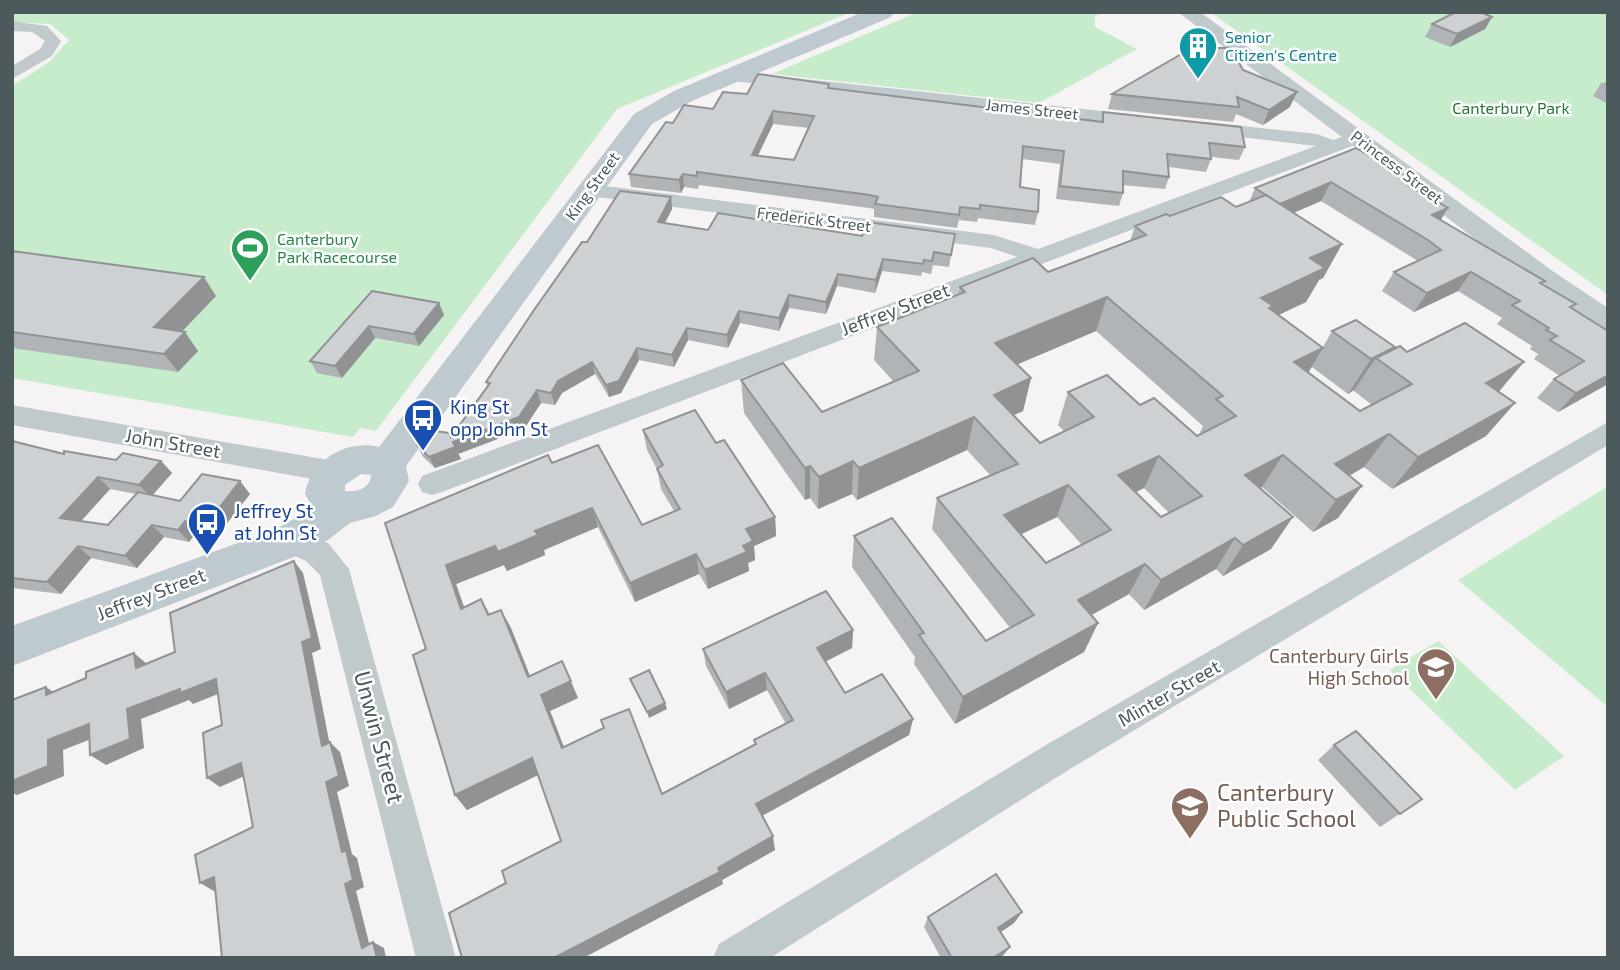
<svg xmlns="http://www.w3.org/2000/svg" width="1620" height="970" font-family="'Exo 2',sans-serif">
  <style>
    .green { fill: #c7eccc }
    .lines { fill: none; stroke-linecap: round; stroke-linejoin: round }
    .minor { fill: #c0cacd; fill-rule: evenodd }
    .tertiary { fill: #c0cacd; fill-rule: evenodd }
    .secondary { fill: #becacf; fill-rule: evenodd }
    .wall { fill: #b0b4b6; fill-rule: evenodd }
    .shaded-wall { fill: #909294 }
    .building { fill: #cdd1d4; stroke: #909294; stroke-width: 2; fill-rule: evenodd }
    .labels { text-anchor: middle; stroke-width: 5; stroke-linejoin: round; paint-order: stroke }
    .far-culture-label { font-size: 16px; fill: #0d838f; stroke: #fff; text-anchor: start }
    .far-park-label { font-size: 16px; fill: #227a38; stroke: #fff }
    .far-street-label { font-size: 16px; fill: #4c5a5e; stroke: #fff }
    .far-leisure-label { font-size: 16px; fill: #27864d; stroke: #fff; text-anchor: start }
    .street-label { font-size: 19px; fill: #4c5a5e; stroke: #fff }
    .transit-label { font-size: 19px; fill: #164399; stroke: #fff; text-anchor: start }
    .education-label { font-size: 19px; fill: #785e54; stroke: #fff; text-anchor: end }
    .near-street-label { font-size: 23px; fill: #4c5a5e; stroke: #fff }
    .near-education-label { font-size: 23px; fill: #785e54; stroke: #fff; text-anchor: start }
  </style>
  <rect width="100%" height="100%" fill="#f5f3f3"/>
  <g class="green">
    <path d="M12,12H851L617,109L376,431L360,428L353,437L12,378V86L49,62L69,40L50,24L12,22Z"/>
    <path d="M918,12H1103L1095,16V27L1137,49L1039,103L772,74Z"/>
    <path d="M1210,12H1608V295Z"/>
    <path d="M1608,486V707L1458,580Z"/>
    <path d="M1438,641L1564,756L1515,790L1390,670Z"/>
  </g>
  <g class="lines">
    <g class="minor">
      <path d="M12,21L47,26L61,41L52,56L12,79V66L40,49L45,41L32,32L12,31Z"/>
      <path d="M729,71L1140,115L1149,121L1140,127L723,80L720,76Z"/>
      <path d="M1205,122L1317,134L1333,140L1358,131L1368,137L1365,141L442,492L432,495L422,492L418,484L422,476L1017,257L991,248L589,196L582,194L579,190L582,186L589,184L994,235L1038,249L1316,146L1198,132L1196,128Z"/>
      <path d="M12,405L334,461L344,464L348,472L344,480L334,483L12,425Z"/>
      <path d="M1608,422V445L1070,769L770,958H713L719,944L1046,745Z"/>
      <path d="M290,529L328,543L349,569L456,958H416L320,575L306,561L280,549L275,541L280,533Z"/>
    </g>
    <path class="tertiary" d="M1178,12H1200L1554,272L1608,308V330L1598,328L1534,284Z"/>
    <path class="secondary" d="M863,12H894L891,17L692,101L652,124L406,466L409,481L393,507L376,516L350,523L328,540L304,553L12,666V626L276,529L313,508L305,494C310,461 346,439 379,447L634,114L674,91ZM361,474L371,475C370,489 357,492 345,491V485Z"/>
  </g>
  <g class="wall">
    <path d="M1492,17L1485,29L1450,47L1425,37L1432,24Z"/>
    <path d="M1243,70L1290,107L1263,125L1236,114L1233,122L1108,109L1112,94Z"/>
    <path d="M1608,82V104L1593,96L1601,83Z"/>
    <path d="M829,89L1101,121L1103,112L1245,147L1239,160L1211,157V159L1206,172L1169,167V177L1165,189L1123,185V193L1119,206L1056,199L1060,164L1022,159L1020,187L1038,212L1035,225L978,218L977,222L959,220L957,228L874,217V209L869,208L699,185L698,189L684,187L681,193L631,187L629,174L673,123L713,109L747,94ZM773,124L809,128L794,160L758,156Z"/>
    <path d="M1356,148L1413,188L1448,208L1441,220L1542,284L1572,308L1608,384L1558,412L1537,398L1554,379L1560,376L1534,359L1538,354L1530,349L1532,346L1497,324L1502,318L1458,291L1414,312L1382,291L1394,272L1418,261L1321,201L1294,213L1342,244L1323,278L1319,280L1306,302L1279,315L1323,347L1332,331L1395,347L1393,350L1407,352L1499,392L1515,403L1486,436L1392,489L1364,467L1349,476L1338,518L1313,532L1262,487L1260,488L1271,549L1223,576L1216,569L1144,610L1129,594L1091,615L1098,623L1084,652L955,724L914,664L915,657L852,567L854,536L986,641L1010,628L932,529L937,498L991,476L967,450L857,500L852,494L818,509L810,498L805,500L744,413L741,380L822,412L894,382L874,360L877,327L958,295L960,287L1048,272L1130,241L1135,226L1170,216L1236,207L1249,202L1255,188ZM1096,331L1203,426L1200,432L1202,434L1197,436L1140,405L1068,392L1058,425L1064,431L1040,443L1013,415L1023,411L1031,378L1017,364ZM1312,367L1348,394L1354,390V391L1372,405L1360,411L1309,372ZM1144,488L1169,513L1161,517L1136,492ZM1057,517L1082,545L1046,563L1021,534Z"/>
    <path d="M671,197L672,209L665,223L708,230L862,236L955,234L949,267L933,265L931,274L922,272L921,276L882,271L875,293L837,286L826,314L789,308L779,331L740,323L728,348L688,340L674,367L639,360L621,393L609,397L595,374L562,393L555,405L541,403L524,429L458,454L461,459L435,468L423,457L417,445L451,437L487,386L486,382L587,242Z"/>
    <path d="M12,251L216,296L182,331L198,351L178,372L12,348Z"/>
    <path d="M372,291L439,303L444,315L419,346L375,338L342,378L317,373L310,361Z"/>
    <path d="M643,430L716,443L775,517L776,536L754,546L755,560L748,563L749,571L708,589L699,574L635,602L598,527L544,550L545,555L507,571L504,565L456,584L464,607L481,599L490,614L501,610L511,628L530,676L562,661L578,698L550,711L564,747L662,794L755,745L754,740L786,724L767,690L729,709L706,666L703,649L853,630L852,648L826,661L845,693L913,719L909,735L762,816L775,850L722,880L723,884L583,958H462L506,883L561,841L538,775L467,810L455,795L426,649L385,523L552,463L642,525L674,511L661,489L657,469L647,450Z"/>
    <path d="M12,441L64,454L116,460L161,461L172,473L152,495L180,501L250,494L216,537L196,533L189,542L164,537L137,568L91,558L61,594L12,588ZM110,489L136,494L108,525L81,521Z"/>
    <path d="M1334,745L1422,799L1380,827L1318,760Z"/>
    <path d="M1022,912L1014,923L1001,932L1003,956L1001,958H941L924,927L928,917Z"/>
  </g>
  <g class="shaded-wall">
    <path d="M1492,17L1485,29L1450,47L1457,34Z"/>
    <path d="M1297,92L1290,107L1263,125L1269,110Z"/>
    <path d="M773,111V124L752,167V155Z"/>
    <path d="M683,174L684,187L681,193L679,180Z"/>
    <path d="M1331,182L1321,201L1271,222L1280,204Z"/>
    <path d="M671,197L672,209L659,234L658,222Z"/>
    <path d="M1448,208L1436,227L1432,215Z"/>
    <path d="M1342,244L1323,278L1319,280L1306,302L1265,321L1261,298L1310,258Z"/>
    <path d="M883,259L882,271L875,293L876,280Z"/>
    <path d="M1471,272L1458,291L1414,312L1427,293Z"/>
    <path d="M838,274L837,286L826,314V302Z"/>
    <path d="M204,277L216,296L168,346L154,327Z"/>
    <path d="M789,295V308L779,331V318Z"/>
    <path d="M1107,297L1096,331L988,377L995,343Z"/>
    <path d="M439,303L444,315L419,346L414,334Z"/>
    <path d="M739,311L740,323L728,348L727,335Z"/>
    <path d="M369,326L375,338L342,378L335,366Z"/>
    <path d="M687,328L688,340L674,367L672,355Z"/>
    <path d="M185,332L198,351L178,372L164,354Z"/>
    <path d="M1395,347L1384,363L1376,358L1354,390L1348,394L1371,359Z"/>
    <path d="M637,348L639,360L621,393L609,397L606,385Z"/>
    <path d="M1323,348L1303,381L1294,362Z"/>
    <path d="M592,362L595,374L562,393L555,405L551,393L558,381Z"/>
    <path d="M1524,362L1496,395L1486,383Z"/>
    <path d="M1608,375V384L1558,412L1576,393Z"/>
    <path d="M1031,378L1023,411L986,428L994,395Z"/>
    <path d="M537,390L541,403L524,429L458,454L453,442Z"/>
    <path d="M1515,403L1486,436L1392,489L1418,457Z"/>
    <path d="M974,417L967,450L857,500L859,468Z"/>
    <path d="M1389,434L1364,467L1324,490L1335,464Z"/>
    <path d="M455,447L461,459L435,468L429,457Z"/>
    <path d="M1283,455L1262,487L1226,507L1245,475Z"/>
    <path d="M1159,456L1144,488L1105,508L1118,475Z"/>
    <path d="M161,461L172,473L151,497L139,485Z"/>
    <path d="M853,461L852,494L818,509L819,477Z"/>
    <path d="M810,466V498L805,500V468Z"/>
    <path d="M98,477L110,489L73,530L60,518Z"/>
    <path d="M240,481L250,494L216,537L206,525Z"/>
    <path d="M1068,485L1057,517L995,547L1004,515Z"/>
    <path d="M1362,486L1338,518L1313,532L1336,500Z"/>
    <path d="M592,508L598,527L544,550L545,555L507,571L504,565L456,584L471,627L461,609L446,565Z"/>
    <path d="M775,517L776,536L754,546L755,560L748,563L749,571L708,589L705,570L746,529Z"/>
    <path d="M1293,517L1271,549L1223,576L1243,545Z"/>
    <path d="M185,521L196,533L189,542L178,530Z"/>
    <path d="M152,525L164,537L137,568L125,556Z"/>
    <path d="M1235,538L1216,569L1144,610L1161,580Z"/>
    <path d="M78,546L91,558L61,594L47,582Z"/>
    <path d="M696,554L699,574L635,602L630,583Z"/>
    <path d="M294,561L303,573L321,649L312,653L332,756L322,746L302,642Z"/>
    <path d="M1145,564L1129,594L1065,630L1078,600Z"/>
    <path d="M501,610L511,628L537,694L528,677Z"/>
    <path d="M1098,623L1084,652L955,724L963,697Z"/>
    <path d="M853,630L852,648L817,666V648Z"/>
    <path d="M134,653L147,664L136,668Z"/>
    <path d="M562,661L578,698L550,711L570,763L562,748L541,695Z"/>
    <path d="M765,673L767,690L729,709L726,692Z"/>
    <path d="M216,679L228,690L193,704L189,700L141,719L144,748L106,765L90,755L127,709L180,689Z"/>
    <path d="M46,687L61,697L46,695Z"/>
    <path d="M665,703L667,709L649,718L647,712Z"/>
    <path d="M913,719L909,735L758,818L756,804Z"/>
    <path d="M89,724L104,734L63,750L64,776L17,795L12,793V781L48,740Z"/>
    <path d="M330,742L340,752L349,786L337,792L352,854L357,858L364,887L356,891L372,955L362,948L345,884L326,782Z"/>
    <path d="M532,758L542,773L467,810L455,795Z"/>
    <path d="M241,763L253,772L220,787L207,778Z"/>
    <path d="M773,836L775,850L722,880L723,884L583,958H554Z"/>
    <path d="M214,877L228,884L214,891L200,883Z"/>
    <path d="M1022,912L1014,923L992,938L998,928Z"/>
    <path d="M373,942L384,948L386,958H377Z"/>
    <path d="M1010,947L1001,958H993Z"/>
  </g>
  <g class="building">
    <path d="M1456,12H1481L1492,17L1457,34L1432,24Z"/>
    <path d="M1192,48H1231L1243,70L1297,92L1269,110L1237,97L1239,107L1112,94Z"/>
    <path d="M758,74L829,84L828,88L1103,122V112L1241,127L1245,147L1209,143L1211,159L1167,154L1169,177L1123,171V193L1060,186L1064,151L1023,146L1020,187L1039,190L1038,212L980,205V209L960,207L959,215L875,204L878,197L870,195L697,172V176L683,174L679,180L629,174L666,122L673,123L684,105L713,109L723,92L747,94ZM773,111L814,116L794,160L752,155Z"/>
    <path d="M1356,148L1416,183L1409,186L1448,208L1432,215L1545,281L1540,283L1576,304L1570,307L1608,331V375L1576,393L1554,379L1584,361L1550,340L1557,336L1546,330L1549,328L1512,305L1520,301L1471,272L1427,293L1394,272L1441,250L1428,240L1331,182L1280,204L1255,188Z"/>
    <path d="M620,191L671,197L658,222L708,230L718,213L862,236L867,222L955,234L951,255L934,252L932,261L924,260L923,264L883,259L876,280L838,274L826,302L789,295L779,318L739,311L727,335L687,328L672,355L637,348L619,381L606,385L592,362L558,381L551,393L537,390L519,417L453,442L455,447L429,457L417,445L428,430L449,433L451,437L490,383L486,382L534,310L582,242H587Z"/>
    <path d="M1266,195L1342,244L1310,258L1325,268L1261,298L1273,306L1269,308L1323,348L1294,362L1360,411L1412,384L1376,358L1400,346L1407,352L1465,323L1524,362L1486,383L1515,403L1418,457L1389,434L1335,464L1362,486L1336,500L1283,455L1245,475L1293,517L1243,545L1235,538L1161,580L1145,564L1078,600L1098,623L963,697L919,635L924,633L854,536L892,518L986,641L1034,615L937,498L1018,464L974,417L859,468L853,461L819,477L810,466L805,468L741,380L783,363L822,412L919,371L877,327L965,292L960,287L1033,258L1048,272L1146,235L1135,226L1166,214L1170,216L1221,197L1236,207ZM1107,297L1223,396L1216,399L1236,416L1197,436L1154,398L1140,405L1107,375L1068,392L1094,417L1040,443L994,395L1031,378L995,343ZM1159,456L1202,496L1161,517L1118,475ZM1068,485L1111,530L1046,563L1004,515Z"/>
    <path d="M12,251L204,277L154,327L185,332L164,354L12,332Z"/>
    <path d="M372,291L439,303L414,334L369,326L335,366L310,361Z"/>
    <path d="M1356,320L1395,347L1371,359L1332,331Z"/>
    <path d="M695,410L716,443L724,440L775,517L746,529L753,541L743,546L747,552L705,570L696,554L630,583L592,508L535,531L538,535L498,552L495,546L446,565L461,609L481,599L488,615L501,610L528,677L562,661L571,681L541,695L562,748L604,728L601,720L629,709L662,794L756,744L754,740L793,720L765,673L726,692L703,649L826,591L853,630L817,648L845,693L882,674L913,719L756,804L773,836L718,868L720,872L554,958H462L449,913L506,883L502,871L561,841L532,758L455,795L413,655L426,649L385,523L548,455L552,463L598,445L642,525L680,509L657,469L663,465L643,430Z"/>
    <path d="M12,441L64,454V451L116,460L123,453L161,461L139,485L98,477L60,518L108,525L138,492L180,501L202,474L240,481L206,525L185,521L178,530L152,525L125,556L78,546L47,582L12,578Z"/>
    <path d="M294,561L312,638L302,642L322,746L330,742L339,776L326,782L342,852L346,850L353,880L345,884L362,948L373,942L377,958H222L214,877L200,883L195,855L253,827L241,763L207,778L203,733L222,725L216,679L180,693V689L127,709L130,739L90,755L89,724L48,740V766L12,781V700L46,687V695L86,678V672L134,653L136,668L175,652L170,613Z"/>
    <path d="M649,670L665,703L647,712L630,679Z"/>
    <path d="M1356,731L1422,799L1400,814L1334,745Z"/>
    <path d="M996,874L1022,912L998,928L1010,947L993,958H952L928,917Z"/>
  </g>
  <defs>
    <g id="building-pin" transform="scale(2.0125)"><path d="M0 17L-7.5 6A9.5 9.5 0 1 1 7.5 6Z" fill="#0f9aa8" stroke="#fff"/><path d="M-4-6H4V6H1V3H-1V6H-4ZM-2.5-4.3h1.7v1.8h-1.7ZM.8-4.3h1.7v1.8H.8ZM-2.5-1h1.7V.8h-1.7ZM.8-1h1.7V.8H.8Z" fill="#fff"/></g>
    <g id="stadium-pin" transform="scale(2.0125)"><path d="M0 17L-7.5 6A9.5 9.5 0 1 1 7.5 6Z" fill="#2e9e5b" stroke="#fff"/><path d="M0-5a6.5 5 0 1 0 0 10a6.5 5 0 1 0 0-10ZM-3.5-1.8h7v3.6h-7Z" fill="#fff"/></g>
    <g id="bus-pin" transform="scale(2.0125)"><path d="M0 17L-7.5 6A9.5 9.5 0 1 1 7.5 6Z" fill="#1a4fb4" stroke="#fff"/><path d="M-5-6H5V4H4V6H2V4H-2V6H-4V4H-5ZM-3.5-4V0h7V-4ZM-3.5 1.2v1.5H-2V1.2ZM2 1.2v1.5H3.5V1.2Z" fill="#fff"/></g>
    <g id="school-pin" transform="scale(2.0125)"><path d="M0 17L-7.5 6A9.5 9.5 0 1 1 7.5 6Z" fill="#8d6e63" stroke="#fff"/><path d="M0-5L7-2L0 1L-7-2ZM-4 1L0 2.5L4 1V4Q0 6-4 4Z" fill="#fff"/></g>
  </defs>
  <g fill-rule="evenodd">
    <use href="#building-pin" x="1198" y="46"/>
    <use href="#stadium-pin" x="250" y="248"/>
    <use href="#bus-pin" x="423" y="418"/>
    <use href="#bus-pin" x="207" y="522"/>
    <use href="#school-pin" x="1436" y="667"/>
    <use href="#school-pin" x="1190" y="806"/>
  </g>
  <g class="labels">
    <g class="far-culture-label">
      <text x="1225" y="43">Senior<tspan x="1225" dy="18">Citizen's Centre</tspan></text>
    </g>
    <g class="far-park-label">
      <text x="1511" y="114">Canterbury Park</text>
    </g>
    <g class="far-street-label">
      <text transform="translate(1032 109) rotate(6)" y="6">James Street</text>
      <text transform="translate(1397 167) rotate(37)" y="6">Princess Street</text>
      <text transform="translate(592 186) rotate(-54)" y="6">King Street</text>
      <text transform="translate(814 219) rotate(7)" y="6">Frederick Street</text>
    </g>
    <g class="far-leisure-label">
      <text x="277" y="245">Canterbury<tspan x="277" dy="18">Park Racecourse</tspan></text>
    </g>
    <g class="street-label">
      <text transform="translate(895 309) rotate(-21)" y="7">Jeffrey Street</text>
      <text transform="translate(173 443) rotate(10)" y="7">John Street</text>
      <text transform="translate(151 594) rotate(-21)" y="7">Jeffrey Street</text>
      <text transform="translate(1169 693) rotate(-30)" y="7">Minter Street</text>
    </g>
    <g class="transit-label">
      <text x="450" y="414">King St<tspan x="450" dy="22">opp John St</tspan></text>
      <text x="234" y="518">Jeffrey St<tspan x="234" dy="22">at John St</tspan></text>
    </g>
    <g class="education-label">
      <text x="1409" y="663">Canterbury Girls<tspan x="1409" dy="22">High School</tspan></text>
    </g>
    <g class="near-street-label">
      <text transform="translate(379 737) rotate(75)" y="8">Unwin Street</text>
    </g>
    <g class="near-education-label">
      <text x="1217" y="801">Canterbury<tspan x="1217" dy="26">Public School</tspan></text>
    </g>
  </g>
  <rect width="1620" height="970" fill="none" stroke="#4c5a5e" stroke-width="28"/>
</svg>
